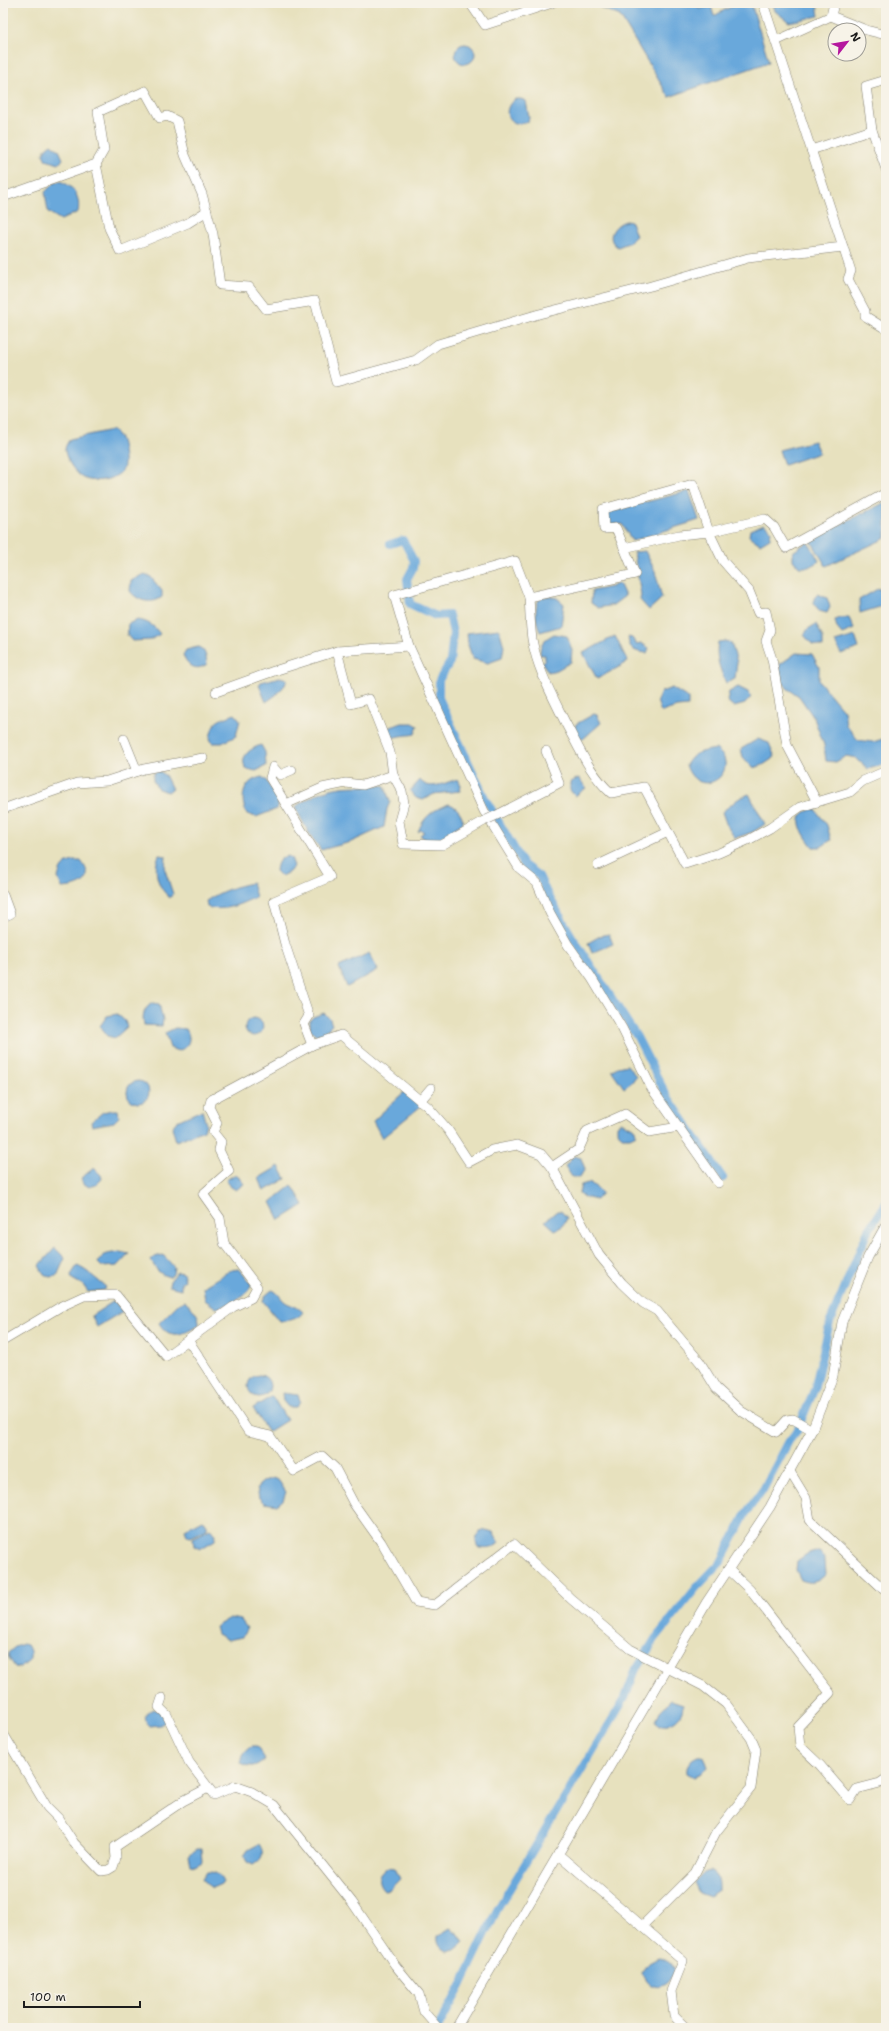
<svg xmlns="http://www.w3.org/2000/svg" width="889" height="2031" font-family="'Shantell Sans',sans-serif">
  <style>
    .water { fill: #69a8db; stroke: #42627c }
    .lines { fill: none; stroke-linecap: round; stroke-linejoin: round }
    .canal { stroke: #69a8db; stroke-width: 8 }
    .street-casing { stroke: #827e6d; stroke-width: 10 }
    .street { stroke: #fff; stroke-width: 9 }
    .street-bridge-casing { stroke: #827e6d; stroke-width: 10; stroke-linecap: butt }
    .street-bridge { stroke: #fff; stroke-width: 9 }
  </style>
  <rect width="100%" height="100%" fill="#f7f3e8"/>
  <filter id="ink" filterUnits="userSpaceOnUse"><feTurbulence type="fractalNoise" baseFrequency=".025" numOctaves="2"/><feDisplacementMap in="SourceGraphic" scale="8" xChannelSelector="R" yChannelSelector="G"/><feConvolveMatrix kernelMatrix="1 2 1 2 8 2 1 2 1" color-interpolation-filters="sRGB"/></filter>
  <filter id="wash" filterUnits="userSpaceOnUse"><feTurbulence type="fractalNoise" baseFrequency=".012" numOctaves="4" result="noise"/><feDisplacementMap in="SourceGraphic" scale="16" xChannelSelector="R" yChannelSelector="G"/><feGaussianBlur stdDeviation="0.9" result="paint"/><feColorMatrix in="noise" values="0 0 0 0 0 0 0 0 0 0 0 0 0 0 0 0 0 1.4 0 .05"/><feComposite in="paint" operator="in"/></filter>
  <g filter="url(#wash)">
    <rect width="100%" height="100%" fill="#e7e1be"/>
    <g class="water">
      <path d="M601,3H696L699,9L711,6L714,16C726,9 736,3 751,3L769,62L669,97L620,16L601,8Z"/>
      <path d="M773,3H817L819,16L789,22L775,11Z"/>
      <circle cx="465" cy="54" r="10"/>
      <path d="M515,99H521L526,101L529,118L528,122C508,129 500,110 515,99Z"/>
      <path d="M51,144L59,150L63,159L59,164L46,160L43,154L46,148Z"/>
      <path d="M59,181C74,185 81,198 78,212L61,220L48,212L45,192L53,184Z"/>
      <path d="M626,221L631,222L636,236L628,243L618,247C604,239 614,224 626,221Z"/>
      <path d="M112,430C120,435 122,442 123,451C124,457 125,463 123,469C118,479 99,482 89,480C78,478 66,461 65,450C65,446 68,442 70,439Z"/>
      <path d="M814,441L819,453L784,465L779,450Z"/>
      <path d="M689,491L699,520L632,541L622,524H609L607,512Z"/>
      <path d="M886,502V538L826,566L810,539Z"/>
      <path d="M764,524L771,530L770,538L760,544L749,536L750,530Z"/>
      <path d="M807,542L812,548L819,561L809,567H799L793,560V552Z"/>
      <path d="M645,551L655,571L662,598L649,610L640,600L641,595L634,552Z"/>
      <path d="M142,575L150,576L162,591V597C152,605 137,601 130,591L131,581Z"/>
      <path d="M619,583L625,596L613,605L598,608L591,603L592,591L611,587Z"/>
      <path d="M879,588L886,601V605L860,613L859,600Z"/>
      <path d="M818,594L827,598L830,607L827,613L819,611L814,603V598Z"/>
      <path d="M548,596L557,598L564,604L561,626L540,632C536,622 533,608 540,598Z"/>
      <path d="M839,618H849L854,629L842,634L837,628L835,620Z"/>
      <path d="M137,620C148,621 154,626 160,634L151,640L132,641L127,635L128,624Z"/>
      <path d="M816,624L823,638V647L812,644L804,635L808,629Z"/>
      <path d="M499,629L504,646L502,658L488,663L473,659L468,645L467,633Z"/>
      <path d="M554,634L567,636L572,650L571,662L557,670L548,672L542,662L545,660V655H540C540,643 543,640 554,634Z"/>
      <path d="M615,636L628,662L597,679L583,653Z"/>
      <path d="M855,636L859,648L841,654L835,642Z"/>
      <path d="M628,637L632,638L636,644L641,643L649,648L647,653C635,652 629,650 628,637Z"/>
      <path d="M725,641L731,643L737,662L735,679L726,683C720,669 715,658 718,642Z"/>
      <path d="M198,647C206,650 206,657 207,664C196,672 188,666 183,655L186,650Z"/>
      <path d="M796,653L812,654L819,667V681L844,711L846,725L858,740L873,742L886,738V764L868,769L856,758L846,756L836,762L826,761L824,745L814,718L799,696L788,689L781,680L779,665Z"/>
      <path d="M280,677L287,679L285,685L276,695L266,702L259,685L261,682Z"/>
      <path d="M738,687L748,692L751,697L745,704L734,707L727,701L729,692Z"/>
      <path d="M672,688L688,698V706L677,707L661,712L657,701L661,692Z"/>
      <path d="M235,714L240,720L236,736L222,743H212L210,738C214,719 217,721 235,714Z"/>
      <path d="M594,714L597,715L601,723L583,739L577,736L574,730L576,724Z"/>
      <path d="M402,723H413L418,726L415,734C406,736 398,735 390,739L385,733L388,728Z"/>
      <path d="M758,739L769,743L775,757L763,765L753,768L743,757L741,749Z"/>
      <path d="M261,745L265,752L266,766L256,771L246,769C239,757 249,749 261,745Z"/>
      <path d="M716,749C718,751 723,755 724,758C732,779 697,798 686,765C695,751 700,752 716,749Z"/>
      <path d="M158,770L165,775L172,789L168,792L158,789L153,780V774Z"/>
      <path d="M262,777L266,780L279,802L277,809L256,817L247,814C239,799 243,780 262,777Z"/>
      <path d="M579,778L586,788L575,796L570,790V782Z"/>
      <path d="M458,779L461,785L460,791L434,794L423,800L416,798L410,791L420,780C429,792 446,782 458,779Z"/>
      <path d="M379,785L385,786L390,802L387,809L384,827L351,842L321,850L310,835L295,807C307,799 320,791 335,788C350,785 364,787 379,785Z"/>
      <path d="M749,794L765,824L753,832L735,838L727,826L722,812L738,799Z"/>
      <path d="M449,804C457,806 463,815 463,823L439,839L428,842L420,835L424,832L421,830L418,832C423,817 434,809 449,804Z"/>
      <path d="M815,809L827,825L831,840L821,847H813C803,834 788,813 815,809Z"/>
      <path d="M159,855L166,856L165,870L173,894L170,898C157,887 153,870 159,855Z"/>
      <path d="M288,856L291,858L294,866L289,872L281,876L276,871C277,862 279,859 288,856Z"/>
      <path d="M74,861H81C96,880 81,887 62,888L58,878C60,868 63,863 74,861Z"/>
      <path d="M252,883L256,897C241,904 224,912 207,907L206,901C221,891 235,886 252,883Z"/>
      <path d="M609,934L613,944L592,953L588,943L600,936Z"/>
      <path d="M369,953L378,970L347,987L339,967Z"/>
      <path d="M152,1003L159,1004L163,1020L162,1026L144,1025C142,1015 143,1010 152,1003Z"/>
      <path d="M324,1013L330,1019L332,1025L326,1031L325,1036H318L310,1030V1020L313,1017Z"/>
      <path d="M117,1014L125,1021L127,1027L115,1038L107,1036L100,1026L107,1016Z"/>
      <circle cx="254" cy="1027" r="9"/>
      <path d="M175,1028L186,1029C192,1039 189,1047 178,1051L170,1048L165,1033Z"/>
      <path d="M627,1065L636,1076L632,1082L624,1088L612,1071L617,1067Z"/>
      <circle cx="138" cy="1092" r="11"/>
      <path d="M404,1092L421,1106L382,1138L373,1121Z"/>
      <path d="M112,1110H118L119,1117L114,1122L92,1126L91,1122L103,1112Z"/>
      <path d="M202,1110L206,1124L204,1130L176,1141L172,1127L177,1121Z"/>
      <path d="M621,1122L635,1129L636,1134L630,1137H622L617,1130V1125Z"/>
      <path d="M574,1156L581,1158L585,1169L579,1178L572,1177L565,1166Z"/>
      <path d="M279,1166L286,1179L264,1191L259,1178Z"/>
      <path d="M94,1168L101,1175L102,1179L96,1185L89,1187L83,1183L81,1178Z"/>
      <path d="M236,1174L244,1184L236,1190L231,1187L226,1180Z"/>
      <path d="M588,1183L592,1184L602,1193L596,1200L584,1197L579,1193L581,1185Z"/>
      <path d="M292,1185L304,1205L280,1220L271,1202Z"/>
      <path d="M557,1211H561L567,1218L563,1226L555,1230L545,1221Z"/>
      <path d="M55,1248L65,1258L57,1276L50,1277L44,1274L39,1266Z"/>
      <path d="M120,1252L129,1254L118,1266L102,1267L98,1263C103,1252 110,1254 120,1252Z"/>
      <path d="M163,1255L174,1267L173,1274L170,1277C160,1275 155,1269 151,1260L154,1257Z"/>
      <path d="M77,1266C86,1269 97,1280 106,1287L104,1290L88,1292L83,1285L72,1279L71,1275Z"/>
      <path d="M239,1269L252,1285C245,1297 229,1306 216,1308L205,1300L203,1287L231,1270Z"/>
      <path d="M177,1272L183,1273L185,1280L181,1283V1289L169,1286L170,1281Z"/>
      <path d="M272,1290C278,1292 279,1296 284,1301C288,1305 296,1305 303,1312C298,1320 287,1321 279,1321L263,1301L265,1296Z"/>
      <path d="M114,1301L123,1311L97,1327L91,1316Z"/>
      <path d="M184,1301C192,1308 200,1314 199,1325C185,1334 169,1341 159,1323L178,1304Z"/>
      <circle cx="259" cy="1386" r="11"/>
      <path d="M282,1393L298,1395L300,1402L296,1407H288L283,1401Z"/>
      <path d="M272,1396L287,1420L268,1432L253,1408Z"/>
      <path d="M273,1478L279,1481L286,1492L283,1500L277,1505L264,1503L259,1498L257,1487L264,1481Z"/>
      <path d="M202,1520L207,1524V1529L191,1537L187,1536L185,1529Z"/>
      <path d="M210,1529L216,1534L215,1540L200,1549L194,1546L193,1538Z"/>
      <path d="M486,1530L493,1532L499,1543C491,1549 487,1550 477,1547L476,1539L479,1532Z"/>
      <path d="M815,1551L821,1553L825,1561L826,1574C817,1583 812,1584 801,1580L796,1570L797,1561L807,1554Z"/>
      <path d="M230,1618L241,1620L247,1628L242,1637L228,1640L217,1634L215,1627Z"/>
      <path d="M23,1644L27,1645C31,1651 31,1655 29,1662L20,1668L15,1667L9,1658L8,1653L15,1647Z"/>
      <path d="M671,1700L683,1704C683,1719 672,1724 659,1726L656,1721L660,1711Z"/>
      <path d="M153,1709L160,1711L166,1721L160,1725L150,1726C143,1719 144,1714 153,1709Z"/>
      <path d="M252,1746H257L265,1759C255,1767 252,1768 241,1763C240,1755 246,1750 252,1746Z"/>
      <path d="M698,1756H703L707,1767L701,1774L694,1777L687,1773C686,1765 690,1759 698,1756Z"/>
      <path d="M259,1844C265,1853 263,1859 253,1865L247,1862L244,1856L248,1850Z"/>
      <path d="M197,1849H201L202,1862L195,1866L191,1865L189,1855Z"/>
      <path d="M388,1867L395,1868L400,1879L390,1889L384,1890C375,1880 378,1874 388,1867Z"/>
      <path d="M709,1871C719,1875 718,1883 718,1891L710,1897L699,1893L694,1882L702,1874Z"/>
      <path d="M207,1872C215,1872 218,1873 223,1881L221,1884L212,1888L205,1883L202,1878Z"/>
      <path d="M450,1928L458,1933L464,1942L455,1950L447,1952C440,1948 437,1944 438,1936Z"/>
      <path d="M658,1958C667,1959 671,1961 675,1970C668,1989 651,1994 642,1973L649,1963Z"/>
    </g>
    <g class="lines">
      <g class="canal">
        <path d="M390,544L403,540L414,561L413,568L407,579L410,604L436,616L449,615L453,633L450,662L439,680V698L485,798L524,865L539,876L546,891L573,938L637,1037L666,1094L723,1178"/>
        <path d="M438,2028L461,1986L497,1910L625,1698L636,1669L655,1639L697,1587L721,1562L746,1513L764,1488L789,1441L797,1431L814,1390L830,1322L867,1233L886,1203"/>
      </g>
    </g>
  </g>
  <g filter="url(#ink)">
    <g class="lines">
      <g class="street-casing">
        <g id="street">
          <path d="M470,3L485,25L552,3"/>
          <path d="M763,3L851,271L848,279L865,311V316L886,329"/>
          <path d="M834,3L831,16L866,30L886,35"/>
          <path d="M776,41L831,16"/>
          <path d="M886,80L866,86L872,130L886,169"/>
          <path d="M811,150L872,130"/>
          <path d="M96,164L109,228L120,251L188,223L207,211"/>
          <path d="M3,197L96,164L104,150L98,112L145,91L160,118L167,116L177,121L185,155L202,194L213,234L220,285L249,287L266,309L315,301L336,382L416,360L438,344L539,314L651,286L748,258L843,247"/>
          <path d="M624,548L679,535L709,532L723,561L749,591L758,613L766,612L770,630L766,641L772,659L787,745L817,802L850,792L863,781L886,771"/>
          <path d="M529,597C530,611 530,625 532,639C537,669 553,697 566,724C579,748 590,774 611,793L644,787L685,864L719,853L750,839L770,828L800,807L817,802"/>
          <path d="M409,646L337,651L351,704L369,699L390,752L393,775L402,791L404,803L399,821L403,844L442,845L484,821"/>
          <path d="M216,692L274,671L337,651"/>
          <path d="M124,739L137,771"/>
          <path d="M292,770L280,775L273,767L270,778L330,877L274,901L285,944L309,1016L304,1024L312,1045L341,1035L428,1107L448,1130L469,1162L492,1150L517,1145L541,1154L552,1167L599,1255L622,1283L643,1303L657,1311L700,1362L716,1388L741,1411L776,1432L787,1420L793,1419L812,1430"/>
          <path d="M286,804L322,788L346,783L363,785L393,775"/>
          <path d="M3,809L77,783L107,781L144,769L203,758"/>
          <path d="M499,814L559,783L546,751"/>
          <path d="M598,865L668,832"/>
          <path d="M3,895L10,914L3,917"/>
          <path d="M312,1045L211,1100L209,1107L217,1123L213,1132L221,1142L219,1150L229,1171L203,1194L220,1218L224,1243L257,1287L251,1298L233,1307L188,1340L248,1431L270,1436L294,1471L322,1456L335,1468L354,1504L381,1542L416,1602L435,1605L514,1544L571,1599L630,1649L703,1686L726,1704L751,1738L756,1750L751,1788L716,1832L695,1873L642,1926"/>
          <path d="M420,1101L431,1088"/>
          <path d="M552,1167L579,1149L587,1131L625,1114L649,1132L679,1127"/>
          <path d="M718,1183L652,1089L622,1028L591,977L568,945L550,913L537,883L519,868L484,811L409,646L394,595L515,561L529,597L635,574L616,528L604,529L603,509L693,484L709,532L765,519L774,527L786,548L886,493"/>
          <path d="M3,1341L60,1307L84,1296L116,1295L166,1356L188,1340"/>
          <path d="M789,1470L806,1498L810,1520L880,1586L886,1590"/>
          <path d="M728,1569L750,1590L830,1693L798,1727L800,1746L820,1765L850,1800L857,1789L880,1783L886,1779"/>
          <path d="M162,1698L159,1707L167,1715L189,1762L214,1795L235,1786L252,1792L274,1805L352,1902L395,1965L419,1994L424,2012L438,2028"/>
          <path d="M3,1733L47,1807L58,1818L74,1843L101,1871L108,1870L113,1867L116,1858L115,1847L183,1801L208,1788"/>
          <path d="M558,1854L683,1961L671,1991L674,2016L686,2028"/>
          <path d="M456,2028L706,1603L770,1507L812,1430L833,1376L842,1322L868,1257L886,1225"/>
        </g>
      </g>
      <use href="#street" class="street"/>
      <g class="street-bridge-casing">
        <path id="street-bridge" d="M484,821L499,814"/>
      </g>
      <use href="#street-bridge" class="street-bridge"/>
    </g>
  </g>
  <rect width="889" height="2031" fill="none" stroke="#f7f3e8" stroke-width="16"/>
  <g transform="translate(847 42) rotate(59)"><circle r="19" fill="#f7f3e8" stroke="#9f9d96"/>
  <path d="M0-3L7 15L0 10L-7 15Z" fill="#b5179e"/>
  <text y="-6" font-size="11" font-weight="bold" text-anchor="middle" fill="#1c1c1c">N</text>
  </g>
  <path d="M24 2001v6h116v-6" fill="none" stroke="#1c1c1c" stroke-width="2"/>
  <text x="30" y="2001" font-size="12" fill="#1c1c1c" stroke="#f7f3e8" stroke-width="3" paint-order="stroke">100 m</text>
</svg>
